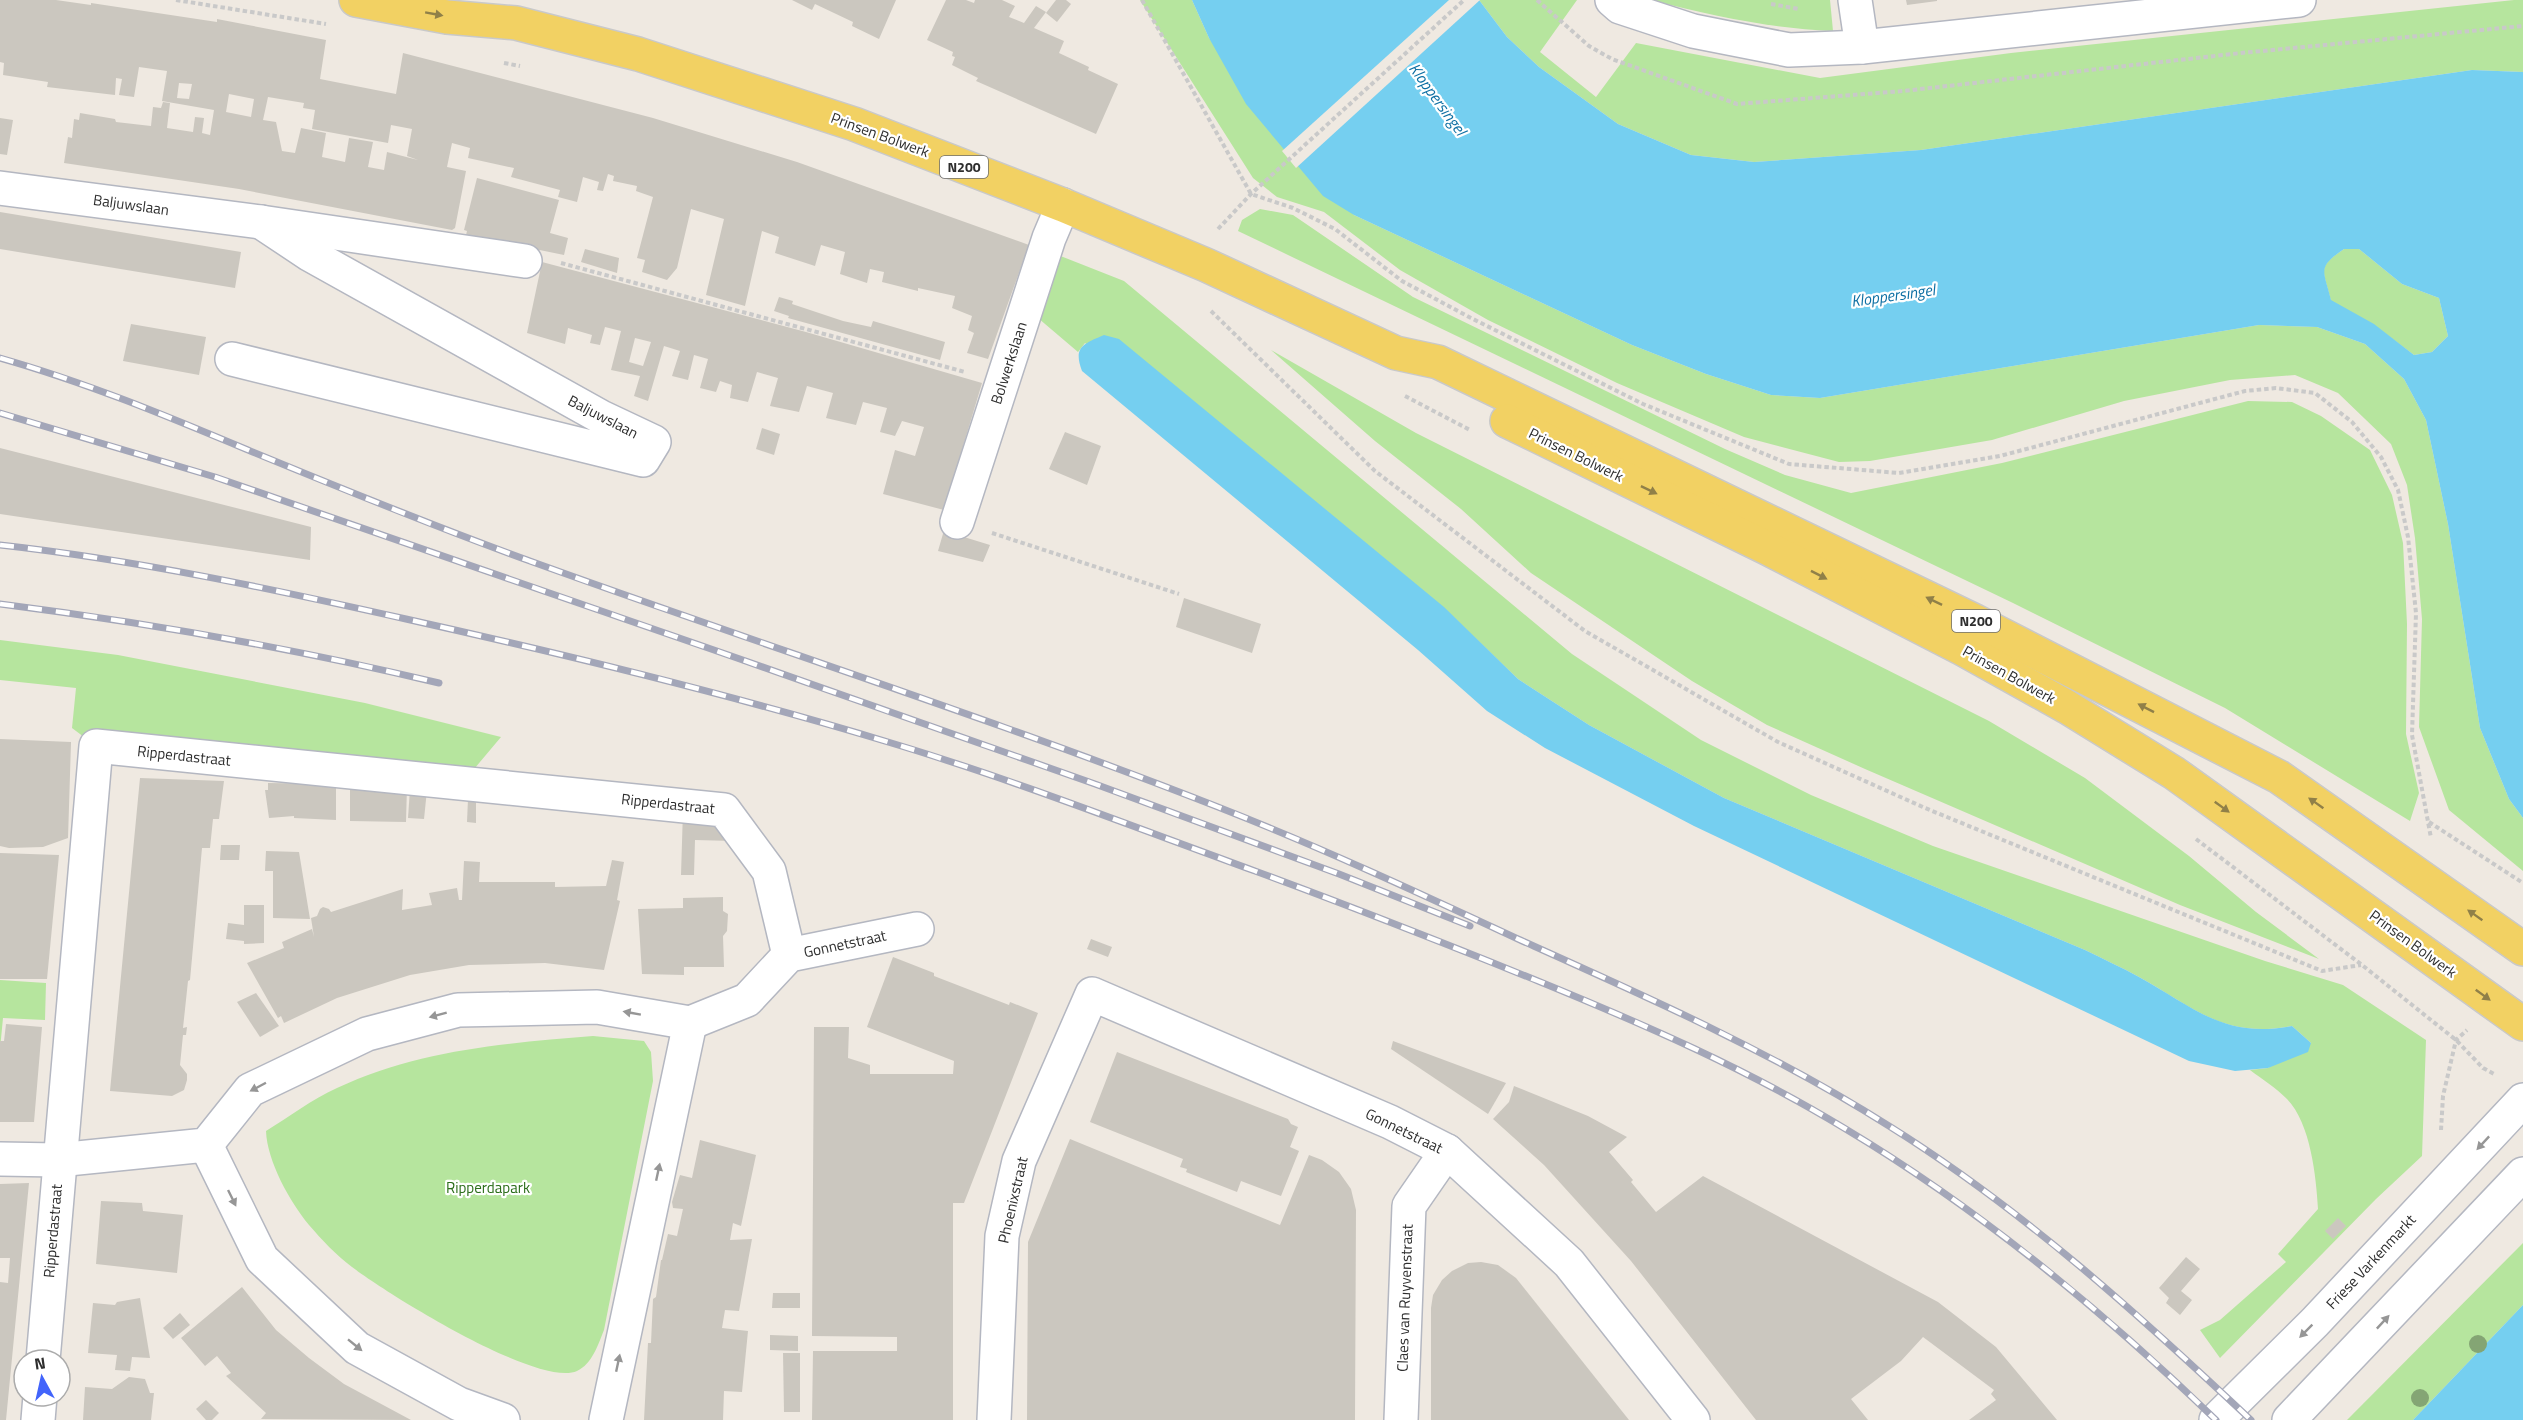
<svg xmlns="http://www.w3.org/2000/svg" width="2523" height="1420" font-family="'Titillium Web',sans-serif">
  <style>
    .green { fill: #b6e59e }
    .water { fill: #75cff0; fill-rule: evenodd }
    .pier { fill: #efe9e1 }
    .building { fill: #cbc7bf; fill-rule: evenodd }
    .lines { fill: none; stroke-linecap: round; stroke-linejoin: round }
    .minor-casing { stroke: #b4b7c1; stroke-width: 36 }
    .major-casing { stroke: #c9c9c9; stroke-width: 36 }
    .path { stroke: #c9c9c9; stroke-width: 4; stroke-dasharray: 4.5 3; stroke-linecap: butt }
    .minor { stroke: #fff; stroke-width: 33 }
    .major { stroke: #f2d163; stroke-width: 33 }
    .rail-casing { stroke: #a3a6b8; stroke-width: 7 }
    .rail { stroke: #fff; stroke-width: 4.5; stroke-dasharray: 14; stroke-linecap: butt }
    .tree { fill: #84a574 }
    .oneway { fill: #908048 }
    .oneway2 { fill: #969696 }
    .labels { text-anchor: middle; stroke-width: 4.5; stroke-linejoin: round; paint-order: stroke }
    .shield { fill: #fff; stroke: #6d6d6d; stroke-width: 1.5 }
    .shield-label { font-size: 14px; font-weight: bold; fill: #2e2e2e }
    .street-label { font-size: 15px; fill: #2e2e2e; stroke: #fff }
    .park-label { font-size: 15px; fill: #2c6e1b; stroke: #fff }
    .water-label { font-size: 16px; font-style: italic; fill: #0d6fa3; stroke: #fff }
  </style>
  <rect width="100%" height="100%" fill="#efe9e1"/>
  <g class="green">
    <path d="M1140,0H1192L1209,38L1354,215L1632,345L1706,374L1771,395L1820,398L2259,325L2317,327L2365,344L2404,379L2426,420L2448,524L2480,728L2509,799L2523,818V871L2449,810L2419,727L2422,619L2415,538L2407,485L2391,444L2338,393L2295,375L2230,380L2124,401L1992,440L1870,461L1839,462L1744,437L1617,383L1488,320L1400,270L1324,212L1277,197L1253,178Z"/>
    <path d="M1479,0H1577L1540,52L1596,97L1636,43L1820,78L2011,53L2514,0H2523V72L2472,70L1921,150L1754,162L1691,155L1618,124L1539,67L1507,37Z"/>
    <path d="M1651,0H1830L1833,31C1768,28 1714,16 1651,0Z"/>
    <path d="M1260,209L1293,215L1413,297L1725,449L1785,475L1851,493L2002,463L2248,401L2292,402L2321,416L2370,450L2392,495L2403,543L2407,624L2406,734L2419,793L2410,821L2225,708L2013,603L1238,231L1242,220Z"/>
    <path d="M2344,249H2359L2402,284L2439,298L2448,336L2432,352L2414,355L2374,325L2331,301C2324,270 2315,268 2344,249Z"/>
    <path d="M1058,255L1124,281L1572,654L1701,740L1811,795L1933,846L2265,961L2343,985L2426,1040L2422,1156L2376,1199L2220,1358L2200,1330L2220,1320L2286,1262L2278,1254L2318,1209C2316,1177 2311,1124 2287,1099C2276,1088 2262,1079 2250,1070L2268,1068L2311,1043L2292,1026C2223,1039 2195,1008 2139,977C2121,967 2103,959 2085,950L1724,798L1589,725L1518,679L1443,607L1085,343L1078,352L1038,318Z"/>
    <path d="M1271,350L1416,433L1989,721L2085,778L2189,856L2256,912L2319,959L2180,905L1865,769L1767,725L1692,681L1531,573L1461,509L1375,441Z"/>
    <path d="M0,640L118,655L365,703L501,737L464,781L96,746L72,728L76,688L0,680Z"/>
    <path d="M0,980L46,983L45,1020L3,1018L0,1049Z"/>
    <path d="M593,1036L644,1041L651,1052L653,1081L604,1330C598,1345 592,1364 577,1371C538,1388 386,1293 352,1267C337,1256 321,1239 309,1225C290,1202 267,1161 266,1131C289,1117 312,1099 337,1088C417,1050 506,1043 593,1036Z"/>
    <path d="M2523,1243V1305L2413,1420H2347Z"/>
  </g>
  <g class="water">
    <path d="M1192,0H1479L1507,37L1539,67L1618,124L1691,155L1754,162L1921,150L2472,70L2523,72V818L2509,799L2480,728L2448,524L2426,420L2404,379L2365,344L2317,327L2259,325L1820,398L1771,395L1706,374L1632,345L1354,215L1323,196L1246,104L1209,38ZM2344,249H2359L2402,284L2439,298L2448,336L2432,352L2414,355L2374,324L2331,300C2324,270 2316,268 2344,249Z"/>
    <path d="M1104,335L1119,339L1444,607L1518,679L1589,725L1724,798L2085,950C2103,959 2121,967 2139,977C2194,1007 2223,1039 2292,1026L2311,1043L2308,1052L2268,1068L2235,1071L2189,1061L1694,826L1545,748L1487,711L1418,650L1082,371C1073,347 1083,344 1104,335Z"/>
    <path d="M2523,1305V1420H2413Z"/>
  </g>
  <path class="pier" d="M1449,0H1480L1296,168L1282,151Z"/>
  <g class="building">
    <path d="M0,0H56L91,5V3L217,22V19L326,40L320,79L396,94L403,53L653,118L797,162L1029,245L988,359L967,353L974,333L968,330L972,316L952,308L955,296L918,288V291L882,282L884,272L870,269L867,283L840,274L845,252L821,245L815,266L775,253L779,237L762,231L745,306L706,295L724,219L691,209L677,268L667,280L642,272L645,260L637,258L653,197L636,191L637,186L613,181L614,176L608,174L603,191L597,190L599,182L583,177L577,202L558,197L560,190L511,177L514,168L468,158L470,148L452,143L447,167L466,171L455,228L452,230L239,189L64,163L68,137L72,138L74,119L79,120L80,113L115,119L116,122L151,126L153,107L161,108L163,102L170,103L167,128L193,132L195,117L204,118L202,133L210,135L214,110L162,101L167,71L139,67L134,97L119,95L122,79L116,78L115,95L47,87L48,82L3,75L4,63L0,62ZM179,83L192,84L189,99L177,98ZM229,94L254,99L251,117L226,112ZM268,97L304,103L303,108L315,110L312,129L388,143L391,125L412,129L407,156L418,160L387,152L384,170L368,167L373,142L349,138L345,162L322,157L326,133L301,128L295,153L282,151L276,122L263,120Z"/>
    <path d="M792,0H896L879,39L852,26L853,22L815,4L812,10Z"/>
    <path d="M946,0H966L974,3L975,0H1002L1015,6L1009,17L1024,23L1036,6L1046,12L1034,28L1064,41L1059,53L1089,67L1088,70L1118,84L1096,134L976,81L978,78L952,65L955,57L952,56L953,52L927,40Z"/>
    <path d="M1056,0H1066L1071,4L1057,22L1046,13Z"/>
    <path d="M1906,0H1937V1L1907,5Z"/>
    <path d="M0,118L13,120L7,155L0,154Z"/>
    <path d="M477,178L559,200L550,233L568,238L564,255L466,235L467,231L464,230Z"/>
    <path d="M0,212L241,252L235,288L0,249Z"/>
    <path d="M585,249L619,258L617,273L581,262Z"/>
    <path d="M542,262L806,332L982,383L944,510L883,494L895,450L915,456L924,427L902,421L895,436L880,432L887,408L863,402L856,425L826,418L833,393L807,386L799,412L770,406L778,378L757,372L748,402L730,398L732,385L720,381L716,392L700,388L708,359L694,355L688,380L672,376L680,351L664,346L648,401L634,396L640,376L611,370L621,331L605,327L600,345L590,343L592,335L568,328L565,344L527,333ZM635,338L651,342L643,366L629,362Z"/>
    <path d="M779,297L793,301L792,304L843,321L871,327L873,321L945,342L940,360L788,318L789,316L774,311Z"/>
    <path d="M131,324L206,337L199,375L123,361Z"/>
    <path d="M762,428L780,434L774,455L756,449Z"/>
    <path d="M1065,432L1101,446L1087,485L1049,469Z"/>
    <path d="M0,448L311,527L310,560L0,514Z"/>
    <path d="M947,520L968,526L964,537L990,545L983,562L938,551Z"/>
    <path d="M1184,598L1261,624L1252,653L1176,627Z"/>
    <path d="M0,739L71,742L68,838L43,847L9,848L0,846Z"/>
    <path d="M140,778L224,781L219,819H213L210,848H202L190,980L188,981L183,1028L187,1027L186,1035H183L180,1065L187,1074V1080L184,1090L172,1096L110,1091Z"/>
    <path d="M268,783L336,784V820L294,818V816L269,818L265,790H268Z"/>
    <path d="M350,786H407L406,822L350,821Z"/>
    <path d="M410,789L427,790L424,819L408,818Z"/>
    <path d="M468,799H476V823L467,822Z"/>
    <path d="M683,810L713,816L733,841L695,840L694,875H681Z"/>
    <path d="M221,845H240L239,860H220Z"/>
    <path d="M266,851L299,852L310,919L273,918V871H265Z"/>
    <path d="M0,853L59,855L47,979H0Z"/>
    <path d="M612,860L624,862L617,900L620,901L604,970L545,963L469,965L410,975L337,998L284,1023L281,1016L278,1018L247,963L284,948L282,942L312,929L314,937L311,918L317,916L320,909L323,907L329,909L331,912L403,889L402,910L432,905L429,893L457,888L459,900H462L464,861L480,862L479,882H555V887L606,886Z"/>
    <path d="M723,897V911L728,914L727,931L723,936L724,967H684V975L642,974L638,909L683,908V898Z"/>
    <path d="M244,905H264V943L244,944V941L226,939L228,923L244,925Z"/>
    <path d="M1091,939L1112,947L1108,957L1087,949Z"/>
    <path d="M893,957L934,973V976L1009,1005L1010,1002L1038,1013L964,1203H953V1420H812L813,1351H897V1337L812,1336L814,1027H849L848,1058L870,1065V1074H953L954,1061L867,1027Z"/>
    <path d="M256,993L279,1026L260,1037L237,1002Z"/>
    <path d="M6,1024L42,1027L34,1122H0V1041H4Z"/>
    <path d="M1393,1041L1506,1083L1488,1114L1391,1049Z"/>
    <path d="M1117,1052L1288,1119L1291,1124L1298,1127L1290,1147L1299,1151L1281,1196L1241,1181L1237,1192L1186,1172L1187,1169L1180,1167L1183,1159L1090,1122Z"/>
    <path d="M1514,1086L1588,1116L1627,1137L1609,1152L1633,1180L1631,1182L1656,1212L1703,1176L1938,1302L1996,1347L2057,1420H1969L1996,1400L1991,1394L1994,1390L1923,1337L1901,1361L1851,1399L1868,1420H1756L1631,1261L1544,1165L1493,1119L1509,1102Z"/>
    <path d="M1070,1139L1280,1225L1309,1155L1322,1160L1339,1172L1351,1189L1356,1210L1355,1420H1027L1028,1242Z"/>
    <path d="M700,1140L756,1155L741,1226L733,1223L730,1240L752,1239L739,1311L725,1310L722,1328L748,1331L742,1392L724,1391L723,1420H644L648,1343H651L653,1299L656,1297L661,1260H662L668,1234L677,1236L683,1209L673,1208L672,1202L679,1178L680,1175L692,1178Z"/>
    <path d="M29,1183L6,1420H0V1282L8,1283L10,1258H0V1184Z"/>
    <path d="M101,1201L142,1203L143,1211L183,1215L177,1273L96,1264Z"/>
    <path d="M2338,1218L2346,1226L2333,1239L2325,1231Z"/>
    <path d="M2186,1257L2200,1269L2181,1291L2192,1300L2180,1315L2166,1303L2169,1298L2159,1288Z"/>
    <path d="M1481,1262L1498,1265L1516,1278L1629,1420H1431V1308L1433,1295L1442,1280L1452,1271L1468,1263Z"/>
    <path d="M242,1287L276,1330L309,1358L344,1384L411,1420L261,1419L266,1413L226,1376L231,1373L217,1356L205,1366L181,1338Z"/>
    <path d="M773,1293H800V1308H772Z"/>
    <path d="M140,1298L150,1358L132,1357L130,1371L115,1370L117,1355L88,1353L93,1303L115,1305L117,1302Z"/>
    <path d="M180,1313L190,1325L173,1339L163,1328Z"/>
    <path d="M770,1335L798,1336V1351L770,1350Z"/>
    <path d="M783,1353H800V1412H784Z"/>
    <path d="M129,1377L145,1379L150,1393H154L151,1420H83L85,1387L112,1389Z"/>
    <path d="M206,1400L219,1413L212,1420H206L196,1409Z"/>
  </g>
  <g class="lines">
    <g class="minor-casing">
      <g id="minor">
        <path d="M1612,0L1620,7L1693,31L1789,50L1862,47L2299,0"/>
        <path d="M1855,0L1862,47"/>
        <path d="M0,188L261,222L525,261"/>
        <path d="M232,359L643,460L654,442L601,417L309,254L261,222"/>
        <path d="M957,522L1049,238L1063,205"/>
        <path d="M690,1023L747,1000L789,955L917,929"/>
        <path d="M206,1145L262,1259L357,1348L459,1404L503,1420"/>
        <path d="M0,1159L58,1160L206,1145L250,1090L367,1034L458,1010L597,1007L690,1023"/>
        <path d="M43,1360L96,746L724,810L769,871L789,955"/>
        <path d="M38,1420L40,1396"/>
        <path d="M606,1420L690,1023"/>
        <path d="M994,1420L1002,1236L1019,1161L1092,994L1390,1122L1447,1151L1569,1263L1693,1420"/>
        <path d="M1401,1420L1409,1206L1447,1151"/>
        <path d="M2216,1420L2315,1322L2523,1100"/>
        <path d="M2289,1420L2523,1174"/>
      </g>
    </g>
    <g class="major-casing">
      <g id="major">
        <path d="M356,0L447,17L516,23L638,54L854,124L1063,205L1206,265L1396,353L1438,362L1975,621L2279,777L2523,949"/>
        <path d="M1507,421L1767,548L1963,649L2067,707L2174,773L2523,1024"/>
      </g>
    </g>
    <g class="path">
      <path d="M176,0L326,24"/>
      <path d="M1142,0L1251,194L1293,208L1335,229L1402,281L1471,318L1643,404L1789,464L1899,473L2000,456L2245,391L2276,388L2315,393L2352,422L2381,457L2398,490L2408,537L2416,613L2412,735L2431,838"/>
      <path d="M1537,0L1589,46L1612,59L1737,104L1903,91L2241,53L2523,26"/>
      <path d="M1771,4L1799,9"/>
      <path d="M504,63L520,66"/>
      <path d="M1218,229L1251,194L1464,0"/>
      <path d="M561,263L965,372"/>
      <path d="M1211,311L1375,471L1585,631L1778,742L1925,808L2322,971L2361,965"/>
      <path d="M1405,396L1470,430"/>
      <path d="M992,533L1179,594"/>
      <path d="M2429,822L2523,883"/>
      <path d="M2196,839L2362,965L2456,1040L2483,1068L2496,1075"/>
      <path d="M2441,1130L2443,1096L2456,1040L2467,1030"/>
    </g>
    <use href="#minor" class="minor"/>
    <use href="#major" class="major"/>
    <g class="rail-casing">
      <g id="rail">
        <path d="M0,358C85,382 167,416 248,450C340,488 436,527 530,561C759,644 991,718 1218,807C1320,847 1419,893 1518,939C1645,996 1772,1052 1889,1126C2022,1209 2137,1313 2251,1420"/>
        <path d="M0,413L215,477L737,658L1095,784L1339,874L1470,926"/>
        <path d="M0,545C137,560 272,589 406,619C568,655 729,694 888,742C1012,779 1134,827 1255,871C1350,906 1444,943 1538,981C1643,1024 1747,1069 1844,1128C1981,1210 2102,1310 2216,1420"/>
        <path d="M0,604C150,623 292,648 439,683"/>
      </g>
    </g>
    <use href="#rail" class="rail"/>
  </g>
  <g class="tree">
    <circle cx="2478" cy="1344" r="9"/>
    <circle cx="2420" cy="1398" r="9"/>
  </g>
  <defs><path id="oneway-solid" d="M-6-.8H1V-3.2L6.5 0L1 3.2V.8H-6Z" transform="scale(1.5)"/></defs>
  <g class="oneway">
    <use href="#oneway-solid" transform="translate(434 14) rotate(10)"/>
    <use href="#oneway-solid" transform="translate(1649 490) rotate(26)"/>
    <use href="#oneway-solid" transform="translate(1819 575) rotate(27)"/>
    <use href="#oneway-solid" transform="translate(1934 601) rotate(-154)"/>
    <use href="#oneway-solid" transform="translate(2146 708) rotate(-153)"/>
    <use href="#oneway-solid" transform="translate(2316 803) rotate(-145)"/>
    <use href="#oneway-solid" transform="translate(2222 807) rotate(36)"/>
    <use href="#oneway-solid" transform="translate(2475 915) rotate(-145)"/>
    <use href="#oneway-solid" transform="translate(2483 995) rotate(36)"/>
  </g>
  <g class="oneway2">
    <use href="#oneway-solid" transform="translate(632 1013) rotate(-170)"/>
    <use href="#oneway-solid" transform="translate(438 1015) rotate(165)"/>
    <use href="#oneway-solid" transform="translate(258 1087) rotate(152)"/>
    <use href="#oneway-solid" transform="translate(2483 1143) rotate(133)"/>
    <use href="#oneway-solid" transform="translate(658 1172) rotate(-78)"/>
    <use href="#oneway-solid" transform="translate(232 1198) rotate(64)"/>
    <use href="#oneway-solid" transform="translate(2383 1322) rotate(-47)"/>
    <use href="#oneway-solid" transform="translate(2306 1331) rotate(135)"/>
    <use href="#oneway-solid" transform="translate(355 1345) rotate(39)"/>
    <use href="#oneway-solid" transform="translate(618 1363) rotate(-78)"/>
  </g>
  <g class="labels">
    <g class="shield">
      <rect x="940" y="156" width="48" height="22" rx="4.5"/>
      <rect x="1952" y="610" width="48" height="22" rx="4.5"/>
    </g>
    <g class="shield-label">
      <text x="964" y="172">N200</text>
      <text x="1976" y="626">N200</text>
    </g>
    <g class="street-label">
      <text transform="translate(880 135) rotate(20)" y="5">Prinsen Bolwerk</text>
      <text transform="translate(131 205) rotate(8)" y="5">Baljuwslaan</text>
      <text transform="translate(1009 363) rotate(-72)" y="5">Bolwerkslaan</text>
      <text transform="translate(603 417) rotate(27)" y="5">Baljuwslaan</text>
      <text transform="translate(1576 455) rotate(26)" y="5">Prinsen Bolwerk</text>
      <text transform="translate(2009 675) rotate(29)" y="5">Prinsen Bolwerk</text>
      <text transform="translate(184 756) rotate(6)" y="5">Ripperdastraat</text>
      <text transform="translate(668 804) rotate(6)" y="5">Ripperdastraat</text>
      <text transform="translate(845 944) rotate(-12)" y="5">Gonnetstraat</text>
      <text transform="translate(2413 944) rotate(36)" y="5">Prinsen Bolwerk</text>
      <text transform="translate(1404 1131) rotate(26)" y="5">Gonnetstraat</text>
      <text transform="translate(1013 1200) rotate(-77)" y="5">Phoenixstraat</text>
      <text transform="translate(53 1231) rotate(-85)" y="5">Ripperdastraat</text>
      <text transform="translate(2371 1262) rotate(-47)" y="5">Friese Varkenmarkt</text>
      <text transform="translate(1405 1298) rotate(-88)" y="5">Claes van Ruyvenstraat</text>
    </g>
    <g class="park-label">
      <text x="488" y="1193">Ripperdapark</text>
    </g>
    <g class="water-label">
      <text transform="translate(1438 99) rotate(54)" y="6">Kloppersingel</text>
      <text transform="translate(1893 295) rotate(-8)" y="6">Kloppersingel</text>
    </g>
  </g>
  <g transform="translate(42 1378) rotate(352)"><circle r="28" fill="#ffffff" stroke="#ababab" stroke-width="1.5"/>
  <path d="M0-4.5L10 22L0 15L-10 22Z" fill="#4264fb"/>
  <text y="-9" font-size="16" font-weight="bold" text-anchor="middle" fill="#2e2e2e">N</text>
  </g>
</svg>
